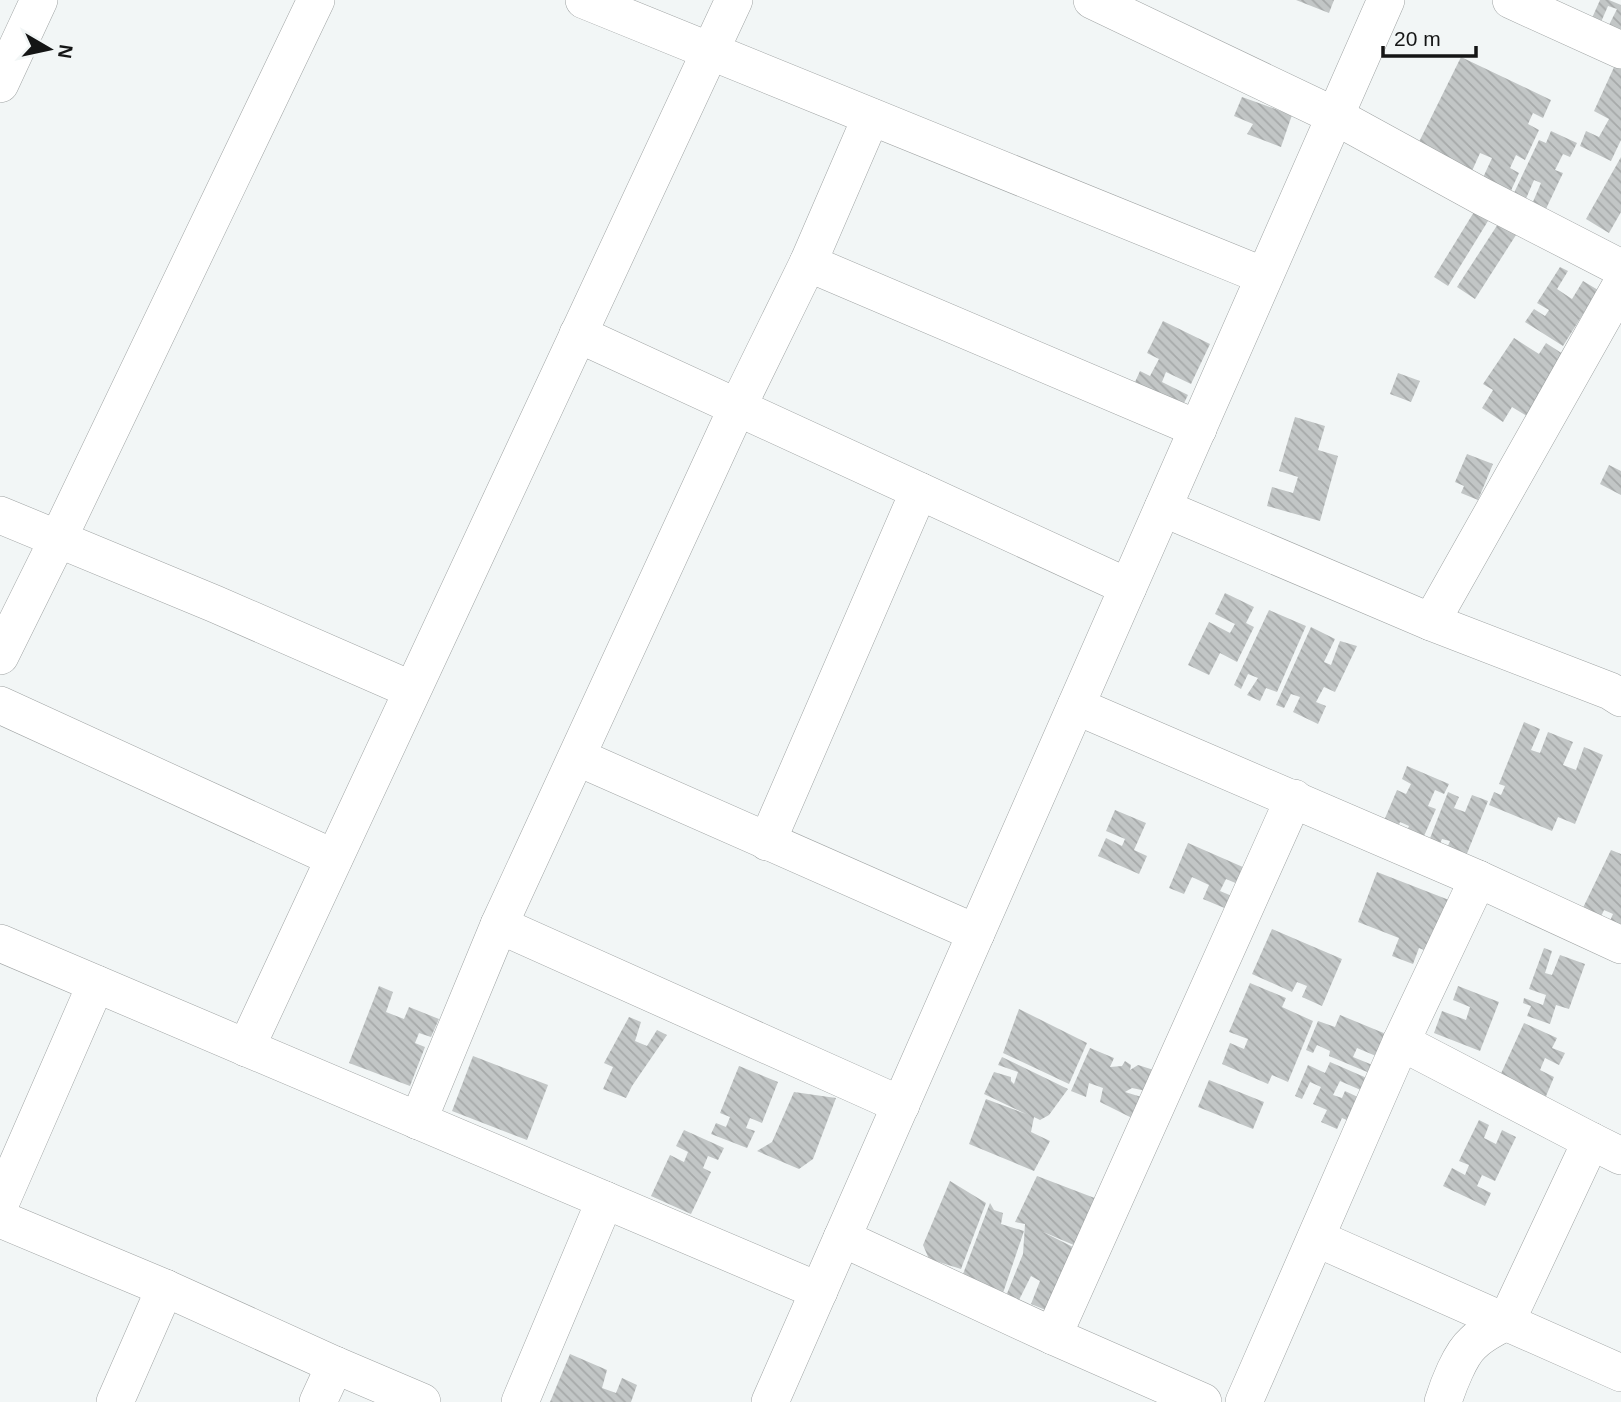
<svg xmlns="http://www.w3.org/2000/svg" width="1621" height="1402" font-family="Helvetica,sans-serif">
  <style>
    .building { fill: url(#building-back-hatch) }
    .lines { fill: none; stroke-linecap: round; stroke-linejoin: round }
    .minor-casing { stroke: #a0a4a4; stroke-width: 38 }
    .minor { stroke: #fff; stroke-width: 37 }
  </style>
  <defs>
    <pattern id="building-back-hatch" width="6" height="6" patternUnits="userSpaceOnUse" patternTransform="scale(1.75)"><rect width="6" height="6" fill="#c2c6c6"/><path d="M-1 5l2 2M0 0l6 6M5-1l2 2" fill="none" stroke="#a6a9a9"/></pattern>
  </defs>
  <rect width="100%" height="100%" fill="#f2f6f6"/>
  <g class="building">
    <path d="M1296,0H1334L1329,13Z"/>
    <path d="M1600,0H1609L1621,5V30L1609,25L1617,9L1608,6L1601,22L1592,18Z"/>
    <path d="M1461,57L1551,100L1543,118L1533,113L1528,124L1539,130L1525,160L1516,155L1510,168L1519,173L1509,195L1481,182L1492,158L1480,153L1472,171L1418,144Z"/>
    <path d="M1615,65L1621,68V140L1611,161L1580,146L1586,131L1599,137L1609,119L1594,111Z"/>
    <path d="M1242,97L1292,115L1281,147L1247,134L1253,124L1234,116Z"/>
    <path d="M1551,131L1577,143L1570,157L1563,154L1555,170L1563,173L1545,211L1532,204L1541,183L1534,180L1525,201L1513,195L1539,140L1546,143Z"/>
    <path d="M1621,157V212L1609,233L1586,219Z"/>
    <path d="M1474,212L1488,221L1448,286L1434,277Z"/>
    <path d="M1498,224L1516,235L1475,299L1457,287Z"/>
    <path d="M1560,267L1568,271L1557,289L1572,299L1583,281L1598,290L1563,346L1525,322L1534,309L1545,316L1549,310L1537,303Z"/>
    <path d="M1163,321L1210,344L1191,384L1166,372L1162,382L1188,395L1178,415L1131,391L1140,371L1150,376L1159,359L1147,353Z"/>
    <path d="M1514,338L1539,354L1546,343L1566,356L1527,416L1512,407L1503,422L1482,408L1493,390L1483,384Z"/>
    <path d="M1398,373L1420,381L1411,402L1390,394Z"/>
    <path d="M1295,417L1325,426L1318,450L1338,456L1320,521L1267,506L1272,487L1293,493L1298,477L1279,471Z"/>
    <path d="M1467,454L1493,464L1478,500L1461,493L1464,486L1455,482Z"/>
    <path d="M1609,465L1621,471V495L1600,484Z"/>
    <path d="M1225,593L1254,607L1246,623L1254,627L1237,662L1220,653L1209,675L1188,665L1209,622L1230,633L1235,624L1215,614Z"/>
    <path d="M1269,610L1306,626L1277,692L1266,688L1260,701L1247,695L1258,678L1248,674L1241,689L1234,685Z"/>
    <path d="M1311,627L1335,639L1324,662L1331,665L1340,641L1357,646L1335,692L1324,687L1316,702L1326,706L1318,724L1293,712L1300,697L1291,694L1284,708L1276,705Z"/>
    <path d="M1524,722L1540,729L1531,750L1540,753L1548,732L1573,742L1563,765L1576,770L1584,747L1603,755L1575,824L1558,817L1552,831L1489,805L1494,792L1501,795L1505,786L1499,784Z"/>
    <path d="M1407,766L1449,784L1444,794L1435,790L1428,806L1436,809L1420,845L1404,838L1409,826L1400,822L1394,835L1380,830L1397,790L1406,794L1411,784L1402,779Z"/>
    <path d="M1448,792L1459,797L1454,808L1465,812L1472,795L1488,801L1462,866L1443,858L1450,841L1442,839L1435,855L1425,851Z"/>
    <path d="M1115,810L1146,823L1134,850L1147,856L1139,874L1098,856L1106,838L1122,846L1125,839L1106,831Z"/>
    <path d="M1188,843L1252,871L1245,887L1226,879L1220,891L1239,899L1234,912L1203,899L1209,885L1192,877L1184,894L1169,888Z"/>
    <path d="M1611,850L1621,854V937L1606,930L1613,914L1604,910L1596,927L1578,918Z"/>
    <path d="M1377,872L1449,900L1429,952L1419,948L1413,964L1392,956L1399,938L1358,922Z"/>
    <path d="M1272,929L1342,959L1322,1006L1302,997L1307,986L1297,982L1292,992L1252,974Z"/>
    <path d="M1544,948L1552,951L1545,973L1552,975L1560,955L1585,964L1569,1009L1556,1005L1550,1024L1527,1016L1531,1006L1523,1003L1524,998L1543,1005L1546,995L1529,989Z"/>
    <path d="M1250,983L1286,998L1282,1007L1313,1021L1288,1082L1272,1075L1268,1084L1222,1064L1230,1043L1244,1049L1248,1039L1229,1032Z"/>
    <path d="M379,986L393,992L386,1012L404,1019L409,1007L439,1019L431,1037L419,1033L415,1043L425,1047L410,1086L349,1063Z"/>
    <path d="M1458,986L1499,1002L1480,1051L1434,1033L1442,1011L1466,1020L1470,1007L1453,1000Z"/>
    <path d="M1019,1009L1087,1043L1069,1084L1003,1053Z"/>
    <path d="M1340,1015L1386,1034L1376,1056L1357,1048L1353,1057L1375,1066L1372,1074L1329,1056L1330,1051L1317,1045L1313,1053L1306,1050L1318,1021L1335,1027Z"/>
    <path d="M629,1017L641,1022L635,1041L647,1046L657,1030L667,1035L632,1086L626,1098L603,1089L613,1067L604,1063Z"/>
    <path d="M1524,1023L1557,1038L1552,1048L1565,1053L1559,1065L1545,1058L1540,1070L1554,1077L1544,1101L1498,1080Z"/>
    <path d="M1090,1048L1114,1058L1110,1067L1122,1066L1125,1061L1131,1065L1130,1070L1138,1065L1160,1072L1151,1092L1132,1088L1125,1092L1148,1099L1138,1121L1100,1102L1103,1088L1089,1083L1086,1097L1071,1091Z"/>
    <path d="M473,1056L548,1085L527,1140L452,1111Z"/>
    <path d="M1002,1057L1068,1089L1049,1115L1040,1120L1034,1117L1031,1132L1050,1141L1034,1171L969,1144L986,1099L1026,1114L984,1094L994,1072L1011,1077V1081L1014,1084L1018,1072L998,1065Z"/>
    <path d="M1330,1062L1369,1079L1363,1091L1340,1081L1333,1095L1342,1098L1345,1091L1360,1098L1349,1121L1342,1118L1337,1129L1321,1122L1327,1110L1313,1104L1321,1087L1310,1082L1302,1099L1295,1096L1308,1065L1325,1073Z"/>
    <path d="M739,1066L778,1082L762,1123L750,1118L746,1128L755,1131L747,1148L711,1134L716,1123L726,1127L730,1117L720,1113Z"/>
    <path d="M1209,1080L1264,1102L1253,1129L1198,1107Z"/>
    <path d="M794,1092L836,1098L813,1159L799,1169L757,1151L772,1142Z"/>
    <path d="M1479,1120L1489,1125L1484,1138L1496,1144L1502,1130L1516,1137L1495,1181L1482,1175L1477,1186L1491,1193L1485,1206L1443,1186L1452,1168L1465,1175L1469,1165L1459,1161Z"/>
    <path d="M684,1130L724,1148L718,1160L708,1156L703,1168L711,1172L691,1214L651,1196L670,1155L684,1162L688,1152L676,1146Z"/>
    <path d="M1037,1176L1105,1202L1083,1249L1041,1231L1077,1249L1053,1313L1031,1304L1040,1281L1031,1276L1019,1300L1006,1296L1023,1254L1025,1224L1015,1222Z"/>
    <path d="M950,1181L986,1203L961,1269L929,1259L923,1245Z"/>
    <path d="M990,1203L994,1210L1003,1213L1001,1224L1024,1231L1003,1293L963,1274Z"/>
    <path d="M570,1354L607,1370L602,1388L616,1393L622,1378L637,1385L631,1402H550Z"/>
  </g>
  <g class="lines">
    <g class="minor-casing">
      <g id="minor">
        <path d="M584,0L1264,276"/>
        <path d="M1092,0L1335,116L1481,196L1621,268"/>
        <path d="M1511,0L1621,50"/>
        <path d="M0,84L39,0"/>
        <path d="M808,263L1198,429"/>
        <path d="M578,334L1128,587"/>
        <path d="M1163,508L1431,622L1610,691L1621,698"/>
        <path d="M0,515L215,604L412,690"/>
        <path d="M1431,622L1621,285"/>
        <path d="M0,656L58,539L316,0"/>
        <path d="M0,705L334,858"/>
        <path d="M1076,706L1478,879L1621,945"/>
        <path d="M577,757L976,933"/>
        <path d="M767,842L919,491"/>
        <path d="M499,925L901,1105"/>
        <path d="M0,943L819,1291"/>
        <path d="M1401,1042L1591,1141L1621,1156"/>
        <path d="M246,1048L734,0"/>
        <path d="M418,1121L499,925L737,408L808,263L871,117"/>
        <path d="M0,1204L96,984"/>
        <path d="M0,1219L165,1288L335,1365L422,1402"/>
        <path d="M842,1238L1053,1336L1203,1402"/>
        <path d="M1316,1238L1621,1373"/>
        <path d="M1053,1336L1294,798"/>
        <path d="M115,1402L165,1288"/>
        <path d="M318,1402L335,1365"/>
        <path d="M520,1402L605,1200"/>
        <path d="M770,1402L1386,0"/>
        <path d="M1244,1402L1401,1042L1478,879"/>
        <path d="M1443,1402C1448,1386 1460,1354 1473,1343C1482,1334 1494,1328 1506,1322L1591,1141"/>
      </g>
    </g>
    <use href="#minor" class="minor"/>
  </g>
  <g transform="translate(49 49) rotate(99)" stroke="#f2f6f6" stroke-width="5" paint-order="stroke">
  <path d="M0-5L12 26L0 18L-12 26Z" fill="#141515"/>
  <text y="-10" font-size="19" font-weight="bold" text-anchor="middle" fill="#141515">N</text>
  </g>
  <path d="M1383 46v10h93v-10" fill="none" stroke="#141515" stroke-width="3.5"/>
  <text x="1394" y="46" font-size="21" fill="#141515" stroke="#f2f6f6" stroke-width="5" paint-order="stroke">20 m</text>
</svg>
